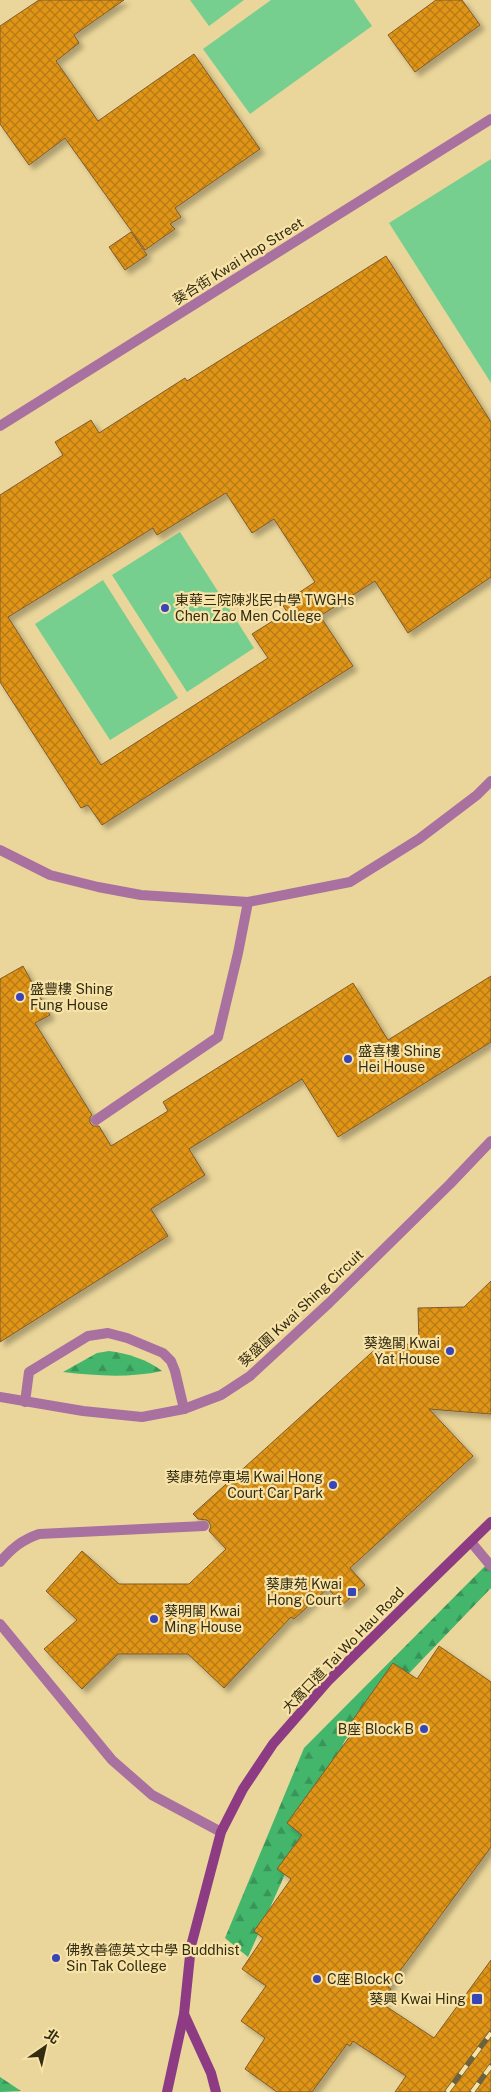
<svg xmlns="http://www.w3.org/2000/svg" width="491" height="2092" font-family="'Public Sans','Noto Sans TC',sans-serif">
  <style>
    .forest { fill: url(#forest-firs) }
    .green { fill: #76ce8f }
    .building { fill: url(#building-cross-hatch); stroke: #805b2b; fill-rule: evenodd; filter: url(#shadow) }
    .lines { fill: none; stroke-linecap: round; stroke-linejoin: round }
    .service { stroke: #a871a0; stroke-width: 10 }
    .minor { stroke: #a871a0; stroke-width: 10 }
    .tertiary { stroke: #a871a0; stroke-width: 10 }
    .secondary { stroke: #8d3c84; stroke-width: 10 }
    .rail-casing { stroke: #6d623e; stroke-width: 5.5 }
    .rail { stroke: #f7e3a7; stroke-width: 4; stroke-dasharray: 11; stroke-linecap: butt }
    .poi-dot { fill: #3745b8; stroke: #f7e3a7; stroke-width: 2 }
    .labels { text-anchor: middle; stroke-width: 4.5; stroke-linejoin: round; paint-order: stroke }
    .street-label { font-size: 14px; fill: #332c13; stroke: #f7e3a7 }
    .poi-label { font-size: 14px; fill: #332c13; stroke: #f7e3a7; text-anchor: start }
  </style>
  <defs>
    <pattern id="forest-firs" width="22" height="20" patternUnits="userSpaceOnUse" patternTransform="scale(1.25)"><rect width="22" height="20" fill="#43b66b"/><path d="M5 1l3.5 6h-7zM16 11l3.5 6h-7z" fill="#399457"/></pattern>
    <pattern id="building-cross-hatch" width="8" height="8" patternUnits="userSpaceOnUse" patternTransform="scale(1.25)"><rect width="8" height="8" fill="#e09519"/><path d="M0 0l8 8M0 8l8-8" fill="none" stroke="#b67a15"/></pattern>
    <filter id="shadow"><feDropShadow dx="4.5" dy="4.5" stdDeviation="2.5" flood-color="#0004"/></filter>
  </defs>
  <rect width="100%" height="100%" fill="#ead69a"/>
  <g class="forest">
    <path d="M109,1351C127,1353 148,1360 162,1371C130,1378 96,1376 63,1372L97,1353Z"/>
    <path d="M491,1560V1588L345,1740L248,1957L225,1938L304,1748Z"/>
    <path d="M0,2077L21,2091L0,2092Z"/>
  </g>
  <g class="green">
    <path d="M190,0H244L209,26Z"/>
    <path d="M271,0H354L372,26L250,114L203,49Z"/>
    <path d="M491,159V383L389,223Z"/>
    <path d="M180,532L254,648L187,692L112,575Z"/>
    <path d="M103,580L178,698L110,740L35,624Z"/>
  </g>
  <g class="building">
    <path d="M39,0H124L74,35L79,43L56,61L98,121L194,54L260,149L175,208L181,217L170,224L175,229L145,250L65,138L29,165L0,124V26Z"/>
    <path d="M436,0H462L480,25L415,72L388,35Z"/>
    <path d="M131,232L147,255L125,270L109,247Z"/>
    <path d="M386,256L491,422V577L408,633L375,581L320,616L353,666L102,825L88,805L81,808L0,682V495L63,455L55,442L91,420L99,433L185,378L187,381ZM226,493L252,533L274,519L315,582L282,604L287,612L252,634L268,658L101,765L8,617L153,528L157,535Z"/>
    <path d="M23,966L50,1015L35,1023L92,1115L90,1117V1123L93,1126H99L111,1146L168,1111L163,1102L353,983L388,1040L491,976V1042L338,1137L302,1079L189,1149L205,1175L151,1209L168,1236L0,1342V979Z"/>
    <path d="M491,1281V1414L429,1409L473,1456L350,1568L365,1585L342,1605L328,1588L294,1619L291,1617L224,1688L188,1654H118L82,1689L44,1649L77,1620L46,1591L82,1551L119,1584H189L226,1549L209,1531L211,1526L209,1522L207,1520L198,1519L193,1514L380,1345L419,1344L418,1308L464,1307Z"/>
    <path d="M439,1646L491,1682V1847L388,1987L391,1989L381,2003L434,2038L491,1960V2092H395L406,2076L353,2041L350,2046L347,2044L312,2092H277L245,2069L265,2038L241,2021L266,1986L242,1969L263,1938L254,1931L291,1879L277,1869L302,1835L287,1823L358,1725L352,1721L393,1663L417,1679Z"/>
  </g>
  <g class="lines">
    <g class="service">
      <path d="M96,1120L218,1037L238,953L248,902"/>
      <path d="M25,1402L29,1372L88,1336L108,1333L127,1338L163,1353L171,1361L175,1371L184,1409"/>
      <path d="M471,1542L491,1566"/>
      <path d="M0,1562C12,1548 22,1540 39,1534L204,1526"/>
      <path d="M0,1624L112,1760L152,1795L221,1832"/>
    </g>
    <path class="minor" d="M0,426L491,119"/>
    <g class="tertiary">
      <path d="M0,850L50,875L98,887L141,895L248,902L350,882L419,839L477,795L491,781"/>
      <path d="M0,1397L83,1411L142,1417L184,1409L221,1395L250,1376L329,1303L450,1184L491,1141"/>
    </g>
    <g class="secondary">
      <path d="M184,2014L211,2073L216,2092"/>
      <path d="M167,2092L184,2014L191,1946L221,1832L243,1789L273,1744L328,1681L491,1522"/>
    </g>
    <g class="rail-casing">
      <g id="rail">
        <path d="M447,2092L491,2033"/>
        <path d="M472,2092L491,2066"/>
      </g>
    </g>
    <use href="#rail" class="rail"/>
  </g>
  <g class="poi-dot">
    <circle cx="165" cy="608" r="5"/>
    <circle cx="20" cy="997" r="5"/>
    <circle cx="348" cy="1059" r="5"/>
    <circle cx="450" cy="1351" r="5"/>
    <circle cx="333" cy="1485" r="5"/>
    <rect x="347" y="1587" width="10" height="10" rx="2.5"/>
    <circle cx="154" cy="1619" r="5"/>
    <circle cx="424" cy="1729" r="5"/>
    <circle cx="56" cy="1958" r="5"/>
    <circle cx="317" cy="1979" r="5"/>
    <rect x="471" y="1993" width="12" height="12" rx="2.5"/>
  </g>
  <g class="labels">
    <g class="street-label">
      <text transform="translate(238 261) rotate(-32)" y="5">葵合街 Kwai Hop Street</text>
      <text transform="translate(301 1308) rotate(-43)" y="5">葵盛圍 Kwai Shing Circuit</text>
      <text transform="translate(343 1650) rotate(-46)" y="5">大窩口道 Tai Wo Hau Road</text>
    </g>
    <g class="poi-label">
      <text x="175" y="605">東華三院陳兆民中學 TWGHs<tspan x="175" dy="16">Chen Zao Men College</tspan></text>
      <text x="30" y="994">盛豐樓 Shing<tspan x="30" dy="16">Fung House</tspan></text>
      <text x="358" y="1056">盛喜樓 Shing<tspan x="358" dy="16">Hei House</tspan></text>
      <text x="440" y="1348" text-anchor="end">葵逸閣 Kwai<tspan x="440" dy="16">Yat House</tspan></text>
      <text x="323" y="1482" text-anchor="end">葵康苑停車場 Kwai Hong<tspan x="323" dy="16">Court Car Park</tspan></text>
      <text x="342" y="1589" text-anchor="end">葵康苑 Kwai<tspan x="342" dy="16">Hong Court</tspan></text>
      <text x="164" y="1616">葵明閣 Kwai<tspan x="164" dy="16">Ming House</tspan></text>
      <text x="414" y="1734" text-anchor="end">B座 Block B</text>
      <text x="66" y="1955">佛教善德英文中學 Buddhist<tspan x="66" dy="16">Sin Tak College</tspan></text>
      <text x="327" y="1984">C座 Block C</text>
      <text x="466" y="2004" text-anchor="end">葵興 Kwai Hing</text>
    </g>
  </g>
  <g transform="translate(45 2047) rotate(34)" stroke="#f7e3a7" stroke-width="4" paint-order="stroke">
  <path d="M0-4L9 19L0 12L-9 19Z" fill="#332c13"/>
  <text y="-8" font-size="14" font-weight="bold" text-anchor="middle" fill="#332c13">北</text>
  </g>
</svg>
